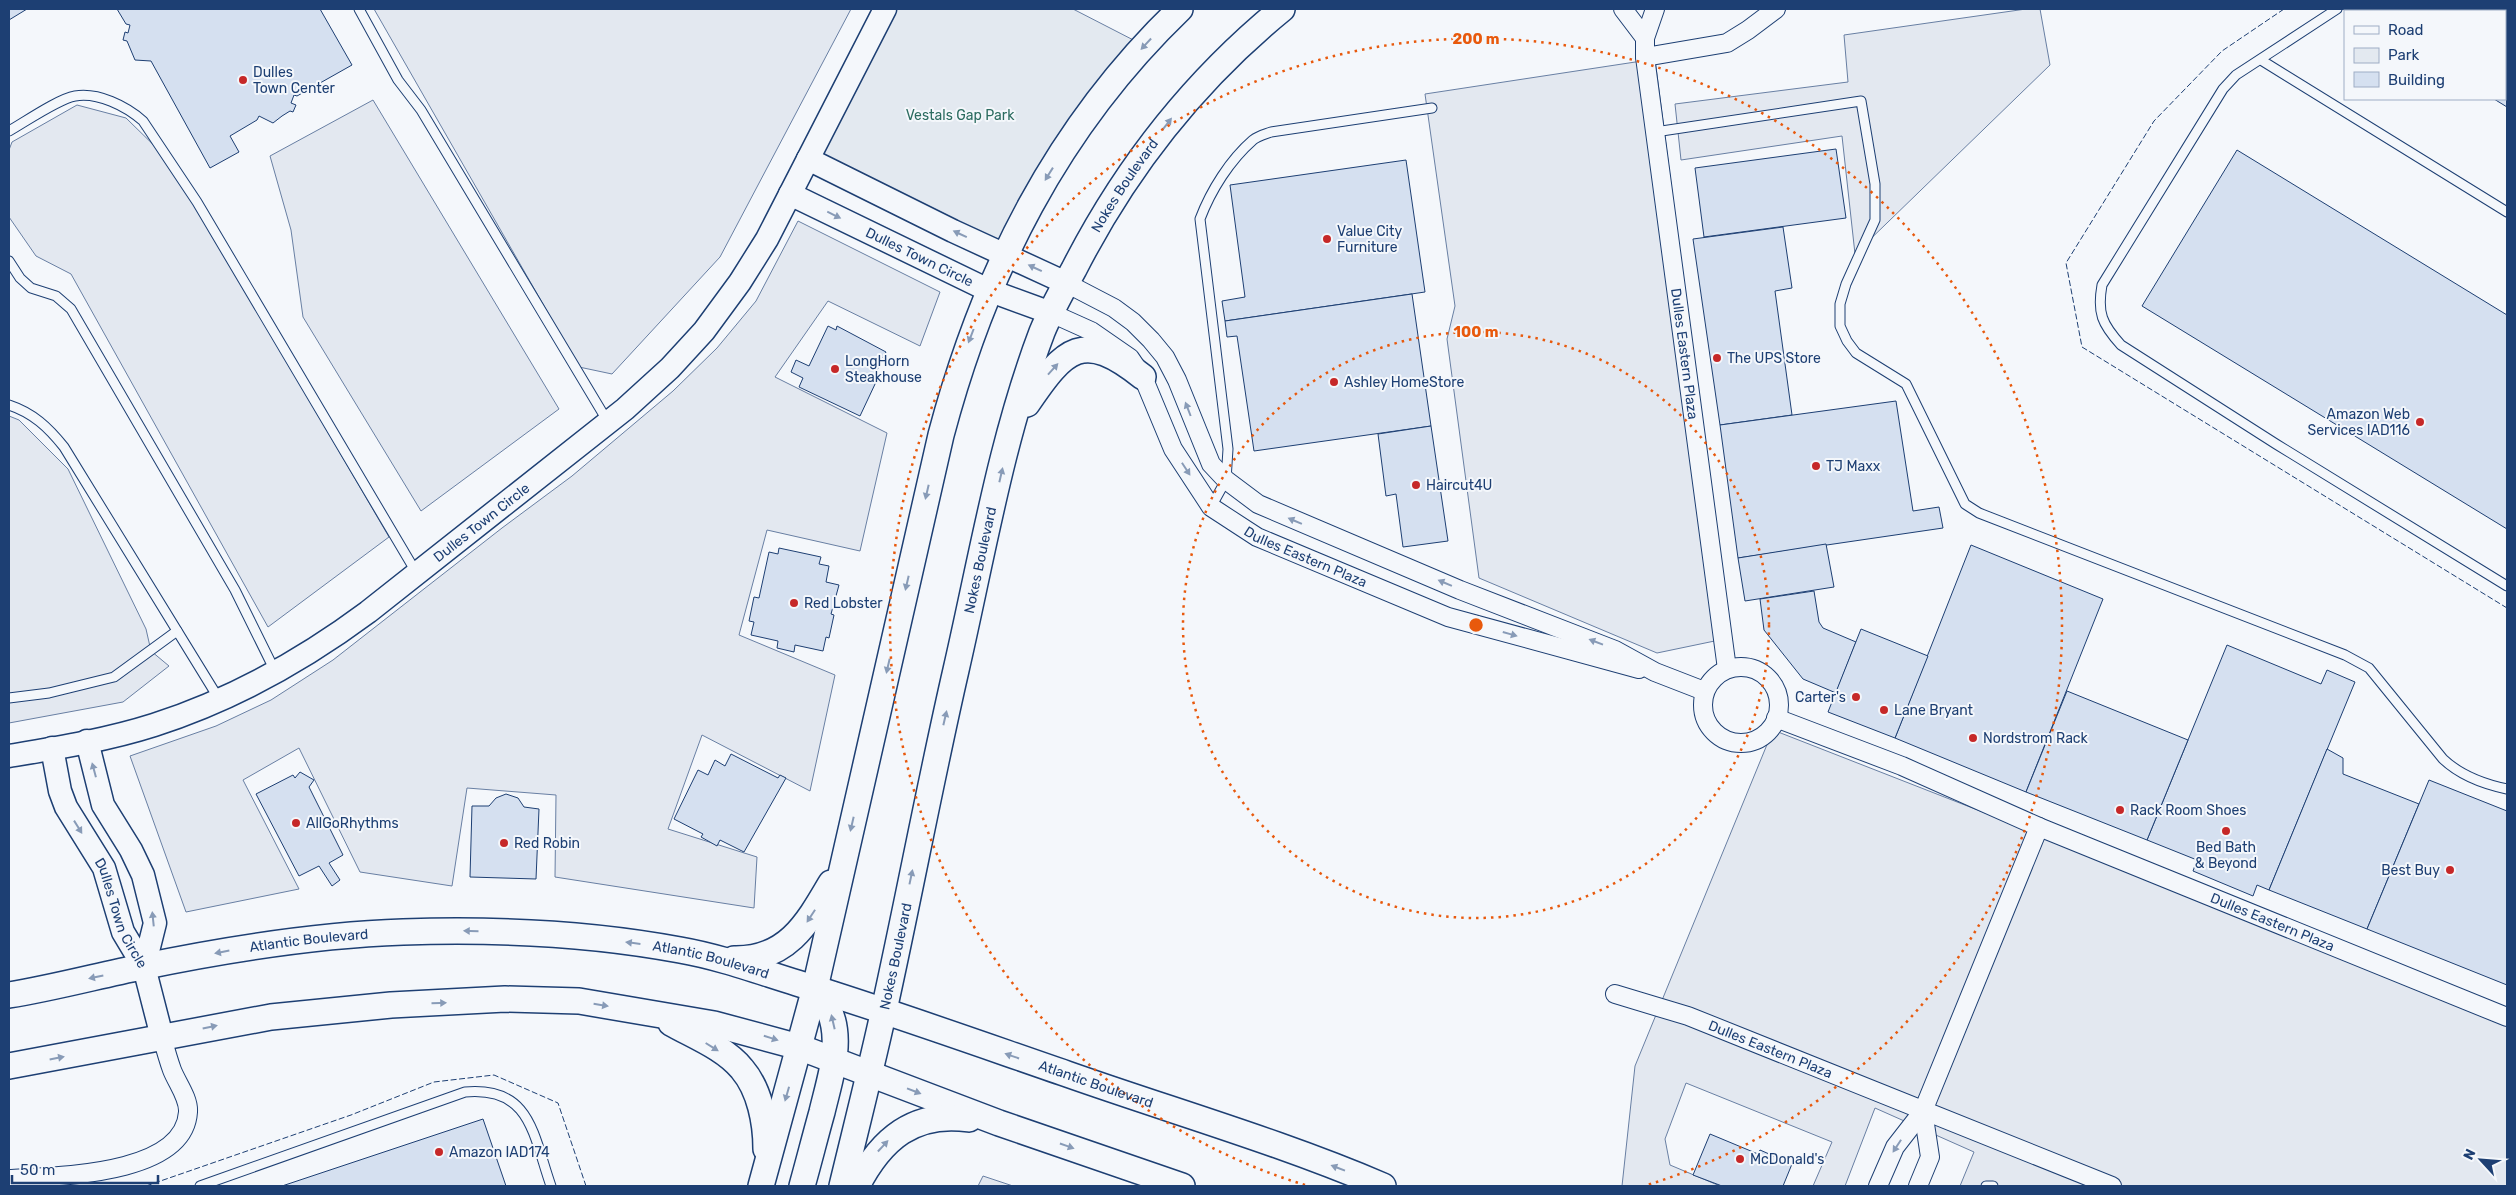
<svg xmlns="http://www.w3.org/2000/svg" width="2516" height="1195" font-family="Rubik,sans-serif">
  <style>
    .green { fill: #e3e9f0; stroke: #687fa3 }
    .parking { fill: #e3e8f0; stroke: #687fa3 }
    .building { fill: #d5e0f0; stroke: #1d3f73 }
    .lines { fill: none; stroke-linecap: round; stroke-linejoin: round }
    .service-casing { stroke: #1d3f73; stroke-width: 11 }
    .minor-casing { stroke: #1d3f73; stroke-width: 20 }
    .tertiary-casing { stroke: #1d3f73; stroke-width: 25 }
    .secondary-casing { stroke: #1d3f73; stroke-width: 28 }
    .service { stroke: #f4f7fb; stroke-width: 9 }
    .minor { stroke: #f4f7fb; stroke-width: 18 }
    .tertiary { stroke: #f4f7fb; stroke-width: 22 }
    .secondary { stroke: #f4f7fb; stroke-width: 25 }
    .fence { stroke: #1d3f73; stroke-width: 1; stroke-dasharray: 6 2.5; stroke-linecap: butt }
    .oneway { fill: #889bb7 }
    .ring { fill: none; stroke: #e8590c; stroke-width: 2.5; stroke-dasharray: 2.5 5 }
    .poi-dot { fill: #c62828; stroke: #f4f7fb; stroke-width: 2 }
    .labels { text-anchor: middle; stroke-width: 4; stroke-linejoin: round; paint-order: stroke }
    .poi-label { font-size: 14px; fill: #1d3f73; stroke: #f4f7fb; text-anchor: start }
    .park-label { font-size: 14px; fill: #2c6c60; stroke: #f4f7fb }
    .street-label { font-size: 14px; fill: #1d3f73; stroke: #f4f7fb }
    .centre { fill: #e8590c; stroke: #f4f7fb; stroke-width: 2.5 }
    .ring-label { font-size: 15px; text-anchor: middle; font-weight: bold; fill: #e8590c; stroke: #f4f7fb; stroke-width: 4; stroke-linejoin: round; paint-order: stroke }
  </style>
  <rect width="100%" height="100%" fill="#f4f7fb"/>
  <path class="green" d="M885,9H1073L1145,46L1004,255L808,159Z"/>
  <g class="parking">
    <path d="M374,9H851L720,257L612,374L579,367Z"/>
    <path d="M2026,9H2040L2050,65L1855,254L1842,136L1681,160L1675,104L1848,82L1844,35Z"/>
    <path d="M1655,59L1729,638L1657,653L1479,578L1447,339L1455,306L1425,94Z"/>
    <path d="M373,100L559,409L421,511L303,317L291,230L270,156Z"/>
    <path d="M77,105L126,118L170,161L389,537L268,627L71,274L36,256L9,217V150L12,142Z"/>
    <path d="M798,221L940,292L920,346L828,301L775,377L887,433L860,551L767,530L739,635L835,675L810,791L702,735L668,829L757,857L754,908L555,877L556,795L467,788L452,886L360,872L299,748L243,780L299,889L186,912L130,756L216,726L271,700L333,660L502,528L572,476L673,391L717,348L756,301Z"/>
    <path d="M9,416L19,420L68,469L146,629L151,651L169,666L123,702L9,723Z"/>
    <path d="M1773,730L2507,1017V1186H1960L1974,1152L1875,1108L1845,1186H1813L1832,1142L1686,1083L1665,1139L1670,1165L1720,1186H1622L1635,1066Z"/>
    <path d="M983,1176L1013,1186H978Z"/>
  </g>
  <g class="building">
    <path d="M9,9H27L9,20Z"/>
    <path d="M117,9H320L352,65L297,96L294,95L291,103L296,105L293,112L290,111L282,116L273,123L259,116L257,120L230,136L239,152L210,168L151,61L135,60L127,41L123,40L125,32L128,33L130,25L126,24Z"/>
    <path d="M2507,48V107L2494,99H2505V52Z"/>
    <path d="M1836,149L1846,218L1704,237L1695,168Z"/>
    <path d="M2237,150L2507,315V529L2142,306Z"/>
    <path d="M1406,160L1425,292L1225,321L1222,301L1245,297L1230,185Z"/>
    <path d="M1783,227L1792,288L1775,291L1792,415L1720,425L1693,239Z"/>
    <path d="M1412,294L1431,426L1254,451L1237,336L1227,337L1225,321Z"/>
    <path d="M828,326L836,330L837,326L886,352L872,380L876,382L860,416L799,387L803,378L791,372L796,360L809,366Z"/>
    <path d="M1896,401L1913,511L1939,507L1943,528L1738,558L1720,425Z"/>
    <path d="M1431,426L1448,541L1403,547L1396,494L1386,496L1378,434Z"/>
    <path d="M1826,544L1834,587L1745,601L1738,558Z"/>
    <path d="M1971,545L2103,599L2026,792L1895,738Z"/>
    <path d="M779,548L821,557L819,564L829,566L826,582L839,585L831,614L834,615L829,638L826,637L823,651L795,645L794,652L777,648L778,641L751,635L754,622L749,621L754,597L759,598L769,552L778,554Z"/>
    <path d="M1814,591L1819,622L1823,628L1856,642L1836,693L1803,679L1764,630L1760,599Z"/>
    <path d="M1861,629L1928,656L1895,738L1828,712Z"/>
    <path d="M2227,645L2321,684L2327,670L2355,682L2269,890L2257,885L2253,896L2193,871L2197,860L2147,840Z"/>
    <path d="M2067,691L2188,740L2147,840L2026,792Z"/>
    <path d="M2327,749L2343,758V774L2419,804L2367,929L2269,890Z"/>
    <path d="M731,754L778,778L780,775L786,778L744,852L720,840L717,846L701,837L703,834L674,819L698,770L708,775L715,760L725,766Z"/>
    <path d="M300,772L314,780L309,787L343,855L329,863L340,880L332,886L319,866L299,876L256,794L293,775L295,778Z"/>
    <path d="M2429,780L2507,811V985L2367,929Z"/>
    <path d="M506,794L518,798L524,807L539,809L536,879L470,877L472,806H489L496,798Z"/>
    <path d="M483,1119L506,1186H282Z"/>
    <path d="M1710,1134L1758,1154L1760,1150L1792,1164L1783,1186H1722L1693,1175Z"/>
  </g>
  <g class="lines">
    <g class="service-casing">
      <g id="service">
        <path d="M359,9L398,80L421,110L608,422"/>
        <path d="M2337,9L2236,75L2223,89L2102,285C2097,313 2102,324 2121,345L2276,444L2507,586"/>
        <path d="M2261,60L2507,212"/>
        <path d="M9,131C25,122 58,99 75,96C98,92 126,106 143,121L197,202L416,572"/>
        <path d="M1655,132L1861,101L1875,184V220L1846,284L1840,304V326L1847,341L1856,353L1906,384L1965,504L1979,513L2345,655L2369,668L2443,759C2461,776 2483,784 2507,789"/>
        <path d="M9,261L20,278L31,288L56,296L71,309L235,590L276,673"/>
        <path d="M9,405C33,413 48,427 64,447L219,699"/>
        <path d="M1211,507L1226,480L1228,449L1200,219C1211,190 1230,160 1253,140C1258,136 1266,134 1271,132L1432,108"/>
        <path d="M9,698L49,693L114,677L177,631"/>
        <path d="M200,1186L465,1092C531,1086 533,1135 551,1186"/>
        <path d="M1986,1186H1993"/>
      </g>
    </g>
    <g class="minor-casing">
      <g id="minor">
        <path d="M1623,9L1645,38"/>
        <path id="s1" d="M1655,9L1645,38V57L1727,669"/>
        <path d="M1645,57L1727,43L1748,30L1776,9"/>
        <path d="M1066,283L1114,308L1133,322L1151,340L1165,357L1177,380L1211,464L1226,480L1258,504L1460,590L1615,650L1655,672L1704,691"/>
        <path id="s2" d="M1051,313L1091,331L1130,358L1143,377L1173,449L1211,507L1257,537L1448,617L1639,669"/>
        <circle cx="1741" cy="705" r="38"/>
        <path d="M1776,718L1902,766L2039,827L1923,1111L1895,1147L1878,1186"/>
        <path id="s3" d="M2039,827L2507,1017"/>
        <path id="s4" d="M1615,994L1688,1016L2112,1186"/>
        <path d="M9,1179C55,1176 184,1176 188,1112C189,1098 177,1083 172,1070C168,1059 165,1048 162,1037"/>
        <path d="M1918,1186L1930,1157L1923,1111"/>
      </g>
    </g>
    <g class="tertiary-casing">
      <g id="tertiary">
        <path d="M808,159L953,231L1066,283"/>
        <path id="s5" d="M790,194L988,290L1051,313"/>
        <path d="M87,741L103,805L131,850L143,875L155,923L144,967"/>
        <path id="s6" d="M52,748L60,791L66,807L104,868L123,932L144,967L162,1037"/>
        <path id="s7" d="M9,756C57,748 107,740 154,725C232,700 302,661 368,612L625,409L670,368L704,331L740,282L767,239L885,9"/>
      </g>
    </g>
    <g class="secondary-casing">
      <g id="secondary">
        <path d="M1027,404C1065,348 1083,329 1143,377"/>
        <path d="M734,959C787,960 807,924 831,883"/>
        <path id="s8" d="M9,995C53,988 97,976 141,967C228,949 315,935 403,932C495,929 589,933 680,950C720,957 758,971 797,983C888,1011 977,1043 1067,1074C1172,1111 1280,1142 1383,1186"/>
        <path d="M671,1023C694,1036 725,1048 742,1069C760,1090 766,1123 766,1149"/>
        <path d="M9,1066L271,1017L391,1005L505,999L579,1001L714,1024L799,1047L999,1123L1182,1186"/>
        <path d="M761,1186L815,988L941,435C984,273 1057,127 1180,9"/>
        <path d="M802,1186C809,1161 815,1137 822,1112C832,1070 849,1025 815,988"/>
        <path id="s9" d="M842,1186C856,1128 871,1069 884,1010C909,897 930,783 956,670C982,557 1001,440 1042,332C1051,310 1063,289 1074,269C1125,169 1195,80 1282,9"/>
        <path d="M857,1186C881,1139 914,1111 969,1119"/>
      </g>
    </g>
    <use href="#service" class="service"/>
    <use href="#minor" class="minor"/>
    <use href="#tertiary" class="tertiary"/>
    <use href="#secondary" class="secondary"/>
    <g class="fence">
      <path d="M2284,9L2222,51L2154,121L2066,263L2082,347L2507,608"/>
      <path d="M146,1186L351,1115L434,1082L494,1075L558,1103L586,1186"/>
    </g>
  </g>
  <defs><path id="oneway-solid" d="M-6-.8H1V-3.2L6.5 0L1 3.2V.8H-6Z" transform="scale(1.25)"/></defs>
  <g class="oneway">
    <use href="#oneway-solid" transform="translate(1146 44) rotate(133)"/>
    <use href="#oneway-solid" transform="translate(1167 124) rotate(-52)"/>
    <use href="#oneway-solid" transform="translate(1049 174) rotate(122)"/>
    <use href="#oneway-solid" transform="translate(834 215) rotate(26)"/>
    <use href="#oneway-solid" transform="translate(960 234) rotate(-155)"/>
    <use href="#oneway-solid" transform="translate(1035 268) rotate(-155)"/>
    <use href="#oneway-solid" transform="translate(971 336) rotate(111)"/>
    <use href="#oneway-solid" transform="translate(1053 369) rotate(-48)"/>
    <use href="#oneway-solid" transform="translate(1188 409) rotate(-111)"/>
    <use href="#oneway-solid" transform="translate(1186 469) rotate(57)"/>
    <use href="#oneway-solid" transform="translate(1001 475) rotate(-77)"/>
    <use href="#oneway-solid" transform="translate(927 492) rotate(103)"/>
    <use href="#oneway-solid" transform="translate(1295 521) rotate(-157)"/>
    <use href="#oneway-solid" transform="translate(907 583) rotate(103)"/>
    <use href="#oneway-solid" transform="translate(1445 583) rotate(-157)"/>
    <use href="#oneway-solid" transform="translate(1510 634) rotate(16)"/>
    <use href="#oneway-solid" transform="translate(1596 642) rotate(-159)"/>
    <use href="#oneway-solid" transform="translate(888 666) rotate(103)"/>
    <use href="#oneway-solid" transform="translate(945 718) rotate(-77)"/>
    <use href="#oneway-solid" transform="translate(94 770) rotate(-105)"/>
    <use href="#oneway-solid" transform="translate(852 824) rotate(103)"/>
    <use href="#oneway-solid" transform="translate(78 827) rotate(58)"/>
    <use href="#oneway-solid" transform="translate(911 877) rotate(-78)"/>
    <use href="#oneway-solid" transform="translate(811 916) rotate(123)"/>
    <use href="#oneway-solid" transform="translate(153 919) rotate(-96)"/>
    <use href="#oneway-solid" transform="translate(471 931) rotate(-179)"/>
    <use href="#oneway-solid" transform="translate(633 943) rotate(-173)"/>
    <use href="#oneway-solid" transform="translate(222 952) rotate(169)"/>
    <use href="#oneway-solid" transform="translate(96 977) rotate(168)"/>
    <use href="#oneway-solid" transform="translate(439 1003) rotate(-2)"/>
    <use href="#oneway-solid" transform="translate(601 1005) rotate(9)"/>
    <use href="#oneway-solid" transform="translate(833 1022) rotate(-103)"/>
    <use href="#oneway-solid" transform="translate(210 1027) rotate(-12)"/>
    <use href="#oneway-solid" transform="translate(771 1038) rotate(17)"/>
    <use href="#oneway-solid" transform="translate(712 1047) rotate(32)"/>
    <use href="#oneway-solid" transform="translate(1012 1056) rotate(-161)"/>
    <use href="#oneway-solid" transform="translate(57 1058) rotate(-11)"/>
    <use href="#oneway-solid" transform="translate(914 1091) rotate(21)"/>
    <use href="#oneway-solid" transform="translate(787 1094) rotate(106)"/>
    <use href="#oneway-solid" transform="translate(883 1146) rotate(-47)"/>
    <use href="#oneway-solid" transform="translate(1067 1146) rotate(19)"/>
    <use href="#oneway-solid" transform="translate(1897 1146) rotate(123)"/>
    <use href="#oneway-solid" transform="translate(1338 1168) rotate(-159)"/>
  </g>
  <g class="ring">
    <circle cx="1476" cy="625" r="293"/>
    <path d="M1305 1185A586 586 0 1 1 1647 1185"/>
  </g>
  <g class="poi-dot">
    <circle cx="243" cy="80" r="5"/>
    <circle cx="1327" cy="239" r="5"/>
    <circle cx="1717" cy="358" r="5"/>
    <circle cx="835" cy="369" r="5"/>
    <circle cx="1334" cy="382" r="5"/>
    <circle cx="2420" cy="422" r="5"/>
    <circle cx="1816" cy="466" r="5"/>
    <circle cx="1416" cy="485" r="5"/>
    <circle cx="794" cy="603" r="5"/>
    <circle cx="1856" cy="697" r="5"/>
    <circle cx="1884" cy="710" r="5"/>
    <circle cx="1973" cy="738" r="5"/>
    <circle cx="2120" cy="810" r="5"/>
    <circle cx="296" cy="823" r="5"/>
    <circle cx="2226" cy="831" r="5"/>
    <circle cx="504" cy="843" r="5"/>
    <circle cx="2450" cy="870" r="5"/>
    <circle cx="439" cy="1152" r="5"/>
    <circle cx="1740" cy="1159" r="5"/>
  </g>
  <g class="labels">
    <g class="poi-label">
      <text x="253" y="77">Dulles<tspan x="253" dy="16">Town Center</tspan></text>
      <text x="1337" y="236">Value City<tspan x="1337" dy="16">Furniture</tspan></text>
      <text x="1727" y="363">The UPS Store</text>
      <text x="845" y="366">LongHorn<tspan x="845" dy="16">Steakhouse</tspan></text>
      <text x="1344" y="387">Ashley HomeStore</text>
      <text x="2410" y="419" text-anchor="end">Amazon Web<tspan x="2410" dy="16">Services IAD116</tspan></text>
      <text x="1826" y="471">TJ Maxx</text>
      <text x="1426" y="490">Haircut4U</text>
      <text x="804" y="608">Red Lobster</text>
      <text x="1846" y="702" text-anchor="end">Carter's</text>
      <text x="1894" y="715">Lane Bryant</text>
      <text x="1983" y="743">Nordstrom Rack</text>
      <text x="2130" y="815">Rack Room Shoes</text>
      <text x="306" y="828">AllGoRhythms</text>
      <text x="514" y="848">Red Robin</text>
      <text x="2226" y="852" text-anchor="middle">Bed Bath<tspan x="2226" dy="16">&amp; Beyond</tspan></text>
      <text x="2440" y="875" text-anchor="end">Best Buy</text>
      <text x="449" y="1157">Amazon IAD174</text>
      <text x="1750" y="1164">McDonald's</text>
    </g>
    <g class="park-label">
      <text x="960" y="120">Vestals Gap Park</text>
    </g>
    <g class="street-label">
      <text dy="5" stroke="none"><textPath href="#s9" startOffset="1046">Nokes Boulevard</textPath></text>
      <text dy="5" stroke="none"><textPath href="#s5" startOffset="144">Dulles Town Circle</textPath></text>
      <text dy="5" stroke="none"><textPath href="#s1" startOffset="349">Dulles Eastern Plaza</textPath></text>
      <text dy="5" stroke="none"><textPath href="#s7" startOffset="536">Dulles Town Circle</textPath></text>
      <text dy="5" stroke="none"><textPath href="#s2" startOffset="369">Dulles Eastern Plaza</textPath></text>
      <text dy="5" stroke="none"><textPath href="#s9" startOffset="641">Nokes Boulevard</textPath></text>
      <text dy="5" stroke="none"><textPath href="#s6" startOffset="181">Dulles Town Circle</textPath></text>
      <text dy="5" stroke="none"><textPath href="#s3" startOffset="252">Dulles Eastern Plaza</textPath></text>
      <text dy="5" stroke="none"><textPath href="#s8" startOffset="305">Atlantic Boulevard</textPath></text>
      <text dy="5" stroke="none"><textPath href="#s9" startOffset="236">Nokes Boulevard</textPath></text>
      <text dy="5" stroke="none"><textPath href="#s8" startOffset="710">Atlantic Boulevard</textPath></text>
      <text dy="5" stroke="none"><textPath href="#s4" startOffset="165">Dulles Eastern Plaza</textPath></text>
      <text dy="5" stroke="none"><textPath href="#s8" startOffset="1115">Atlantic Boulevard</textPath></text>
    </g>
  </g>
  <circle cx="1476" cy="625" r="8" class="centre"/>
  <g class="ring-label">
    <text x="1476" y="44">200 m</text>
    <text x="1476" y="337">100 m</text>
  </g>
  <rect width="2516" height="1195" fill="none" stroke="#1d3f73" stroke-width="20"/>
  <rect x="2344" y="10" width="162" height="90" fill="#f4f7fb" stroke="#9eadc5"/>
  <rect x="2354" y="26" width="25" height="8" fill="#f4f7fb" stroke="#9eadc5"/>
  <text x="2388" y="35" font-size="15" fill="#1d3f73">Road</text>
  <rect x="2354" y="48" width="25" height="15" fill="#e3e9f0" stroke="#9eadc5"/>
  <text x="2388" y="60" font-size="15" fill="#1d3f73">Park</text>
  <rect x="2354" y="72" width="25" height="15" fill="#d5e0f0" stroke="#9eadc5"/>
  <text x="2388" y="85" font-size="15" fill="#1d3f73">Building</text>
  <g transform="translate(2481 1160) rotate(296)" stroke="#f4f7fb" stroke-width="4" paint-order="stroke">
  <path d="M0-4L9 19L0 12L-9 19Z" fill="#1d3f73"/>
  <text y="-8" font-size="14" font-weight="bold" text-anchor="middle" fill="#1d3f73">N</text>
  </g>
  <path d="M12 1175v8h146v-8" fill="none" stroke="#1d3f73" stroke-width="2.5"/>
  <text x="20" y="1175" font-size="15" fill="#1d3f73" stroke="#f4f7fb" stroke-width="4" paint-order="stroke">50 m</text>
</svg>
